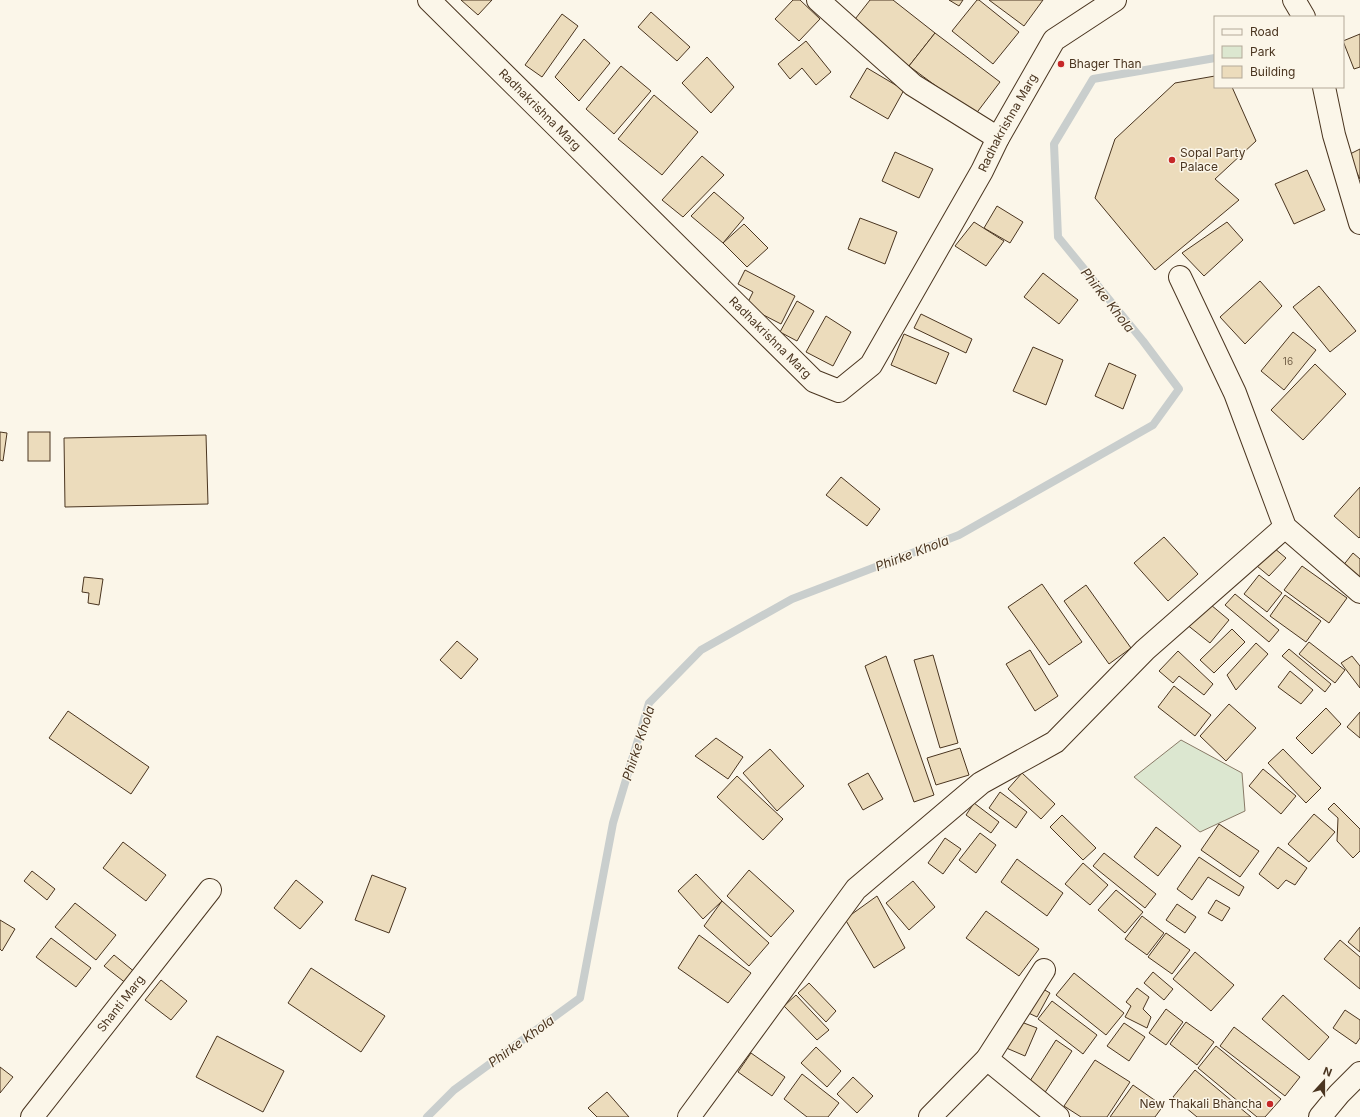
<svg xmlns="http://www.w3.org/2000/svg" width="1360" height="1117" font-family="Inter,sans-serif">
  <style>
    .green { fill: #dce7d0; stroke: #887966 }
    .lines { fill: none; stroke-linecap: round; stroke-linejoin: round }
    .stream { stroke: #c9cecd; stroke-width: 8 }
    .building { fill: #ecdcbc; stroke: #4a3520 }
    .street-casing { stroke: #4a3520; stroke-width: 24 }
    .secondary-casing { stroke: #4a3520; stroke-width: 24 }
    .street { stroke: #fbf6e9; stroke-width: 22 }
    .secondary { stroke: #fbf6e9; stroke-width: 22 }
    .poi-dot { fill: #c62828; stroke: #fbf6e9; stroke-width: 1.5 }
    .labels { text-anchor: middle; stroke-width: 3; stroke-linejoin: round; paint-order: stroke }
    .number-label { font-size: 10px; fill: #725f47 }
    .poi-label { font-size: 12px; fill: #4a3520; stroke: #fbf6e9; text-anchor: start }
    .street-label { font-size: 12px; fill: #4a3520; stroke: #fbf6e9 }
    .water-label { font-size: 13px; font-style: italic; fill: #4a3520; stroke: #fbf6e9 }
  </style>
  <rect width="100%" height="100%" fill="#fbf6e9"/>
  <path class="green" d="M1181,740L1242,773L1245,811L1200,832L1134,777Z"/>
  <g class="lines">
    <path class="stream" d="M427,1117L454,1090L580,998L613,823L649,703L701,650L792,599L959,535L1153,425L1179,389L1143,341L1058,237L1054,144L1093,79L1215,58"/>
  </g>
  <g class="building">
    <path d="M461,0H492L478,15Z"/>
    <path d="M793,0H800L820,19L799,41L775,19Z"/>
    <path d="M870,0H893L935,33L909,66L852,23Z"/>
    <path d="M949,0H963L959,6Z"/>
    <path d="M977,0H979L1019,32L993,64L952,31Z"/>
    <path d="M989,0H1043L1024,26Z"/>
    <path d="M651,12L690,47L677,61L638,27Z"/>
    <path d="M562,14L578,26L542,77L525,65Z"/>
    <path d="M935,33L1000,82L975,115L909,66Z"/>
    <path d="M1360,34V67L1354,69L1343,41Z"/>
    <path d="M584,39L610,63L579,101L555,77Z"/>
    <path d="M806,41L831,72L816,85L802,68L790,79L778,64Z"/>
    <path d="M707,57L734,87L711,113L682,83Z"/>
    <path d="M621,66L651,91L614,134L586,109Z"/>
    <path d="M867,68L904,90L888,119L850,97Z"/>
    <path d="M1215,76V87H1232L1256,141L1215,179L1239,200L1155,270L1095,198L1115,139L1175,83Z"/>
    <path d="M654,95L698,132L662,175L618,139Z"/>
    <path d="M1360,149V179L1348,155Z"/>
    <path d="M895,152L933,169L919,198L882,181Z"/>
    <path d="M702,156L724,175L683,217L662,200Z"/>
    <path d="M1307,170L1325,210L1294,224L1275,184Z"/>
    <path d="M714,192L744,218L723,243L691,216Z"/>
    <path d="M997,206L1023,222L1010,243L984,228Z"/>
    <path d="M860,218L897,232L885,264L848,249Z"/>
    <path d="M974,222L1004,241L986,266L955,246Z"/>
    <path d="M1227,222L1243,240L1204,276L1182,253Z"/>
    <path d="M744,224L768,248L747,267L723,243Z"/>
    <path d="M745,270L795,296L781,324L746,306L753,292L738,284Z"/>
    <path d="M1043,273L1078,300L1059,324L1024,297Z"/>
    <path d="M1260,281L1282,306L1245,344L1220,317Z"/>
    <path d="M1319,286L1356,331L1330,352L1293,307Z"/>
    <path d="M797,301L814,311L797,341L780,332Z"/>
    <path d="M921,314L972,339L966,353L914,328Z"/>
    <path d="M826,316L851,332L833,366L806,352Z"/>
    <path d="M1293,332L1316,350L1284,390L1261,371Z"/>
    <path d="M904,334L949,353L936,384L891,365Z"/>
    <path d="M1033,347L1063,360L1046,405L1013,391Z"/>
    <path d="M1109,363L1136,375L1123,409L1095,396Z"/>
    <path d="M1315,364L1346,394L1303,440L1271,410Z"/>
    <path d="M0,432L7,433L3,461L0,460Z"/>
    <rect x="28" y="432" width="22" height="29"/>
    <path d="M206,435L208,504L65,507L64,438Z"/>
    <path d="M841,477L880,509L867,526L826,495Z"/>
    <path d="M1360,487V537L1359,538L1334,516Z"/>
    <path d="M1164,537L1198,574L1168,601L1134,563Z"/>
    <path d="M1274,548L1286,558L1269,576L1257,566Z"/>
    <path d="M1353,553L1360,559V581L1342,567Z"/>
    <path d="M1302,566L1347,598L1329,623L1284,590Z"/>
    <path d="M1259,575L1282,593L1267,612L1244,594Z"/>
    <path d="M84,577L103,579L99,605L88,603L89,593L82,592Z"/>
    <path d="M1042,584L1082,642L1049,665L1008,607Z"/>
    <path d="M1086,585L1131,648L1109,664L1064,601Z"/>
    <path d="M1235,594L1279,630L1269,642L1225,605Z"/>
    <path d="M1285,595L1321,621L1306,642L1270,616Z"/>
    <path d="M1205,600L1229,620L1210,643L1186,624Z"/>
    <path d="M1232,629L1245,642L1214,673L1200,660Z"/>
    <path d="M457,641L478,659L461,679L440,660Z"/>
    <path d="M1309,642L1345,670L1335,683L1299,654Z"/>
    <path d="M1256,643L1268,654L1236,690L1227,675Z"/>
    <path d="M1289,649L1331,684L1325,692L1282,656Z"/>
    <path d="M1030,650L1058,696L1035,711L1006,664Z"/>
    <path d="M1178,651L1213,684L1204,695L1179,676L1173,683L1159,671Z"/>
    <path d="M933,655L958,743L940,748L914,660Z"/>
    <path d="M886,656L934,795L914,802L865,666Z"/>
    <path d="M1352,656L1360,666V688L1341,663Z"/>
    <path d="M1290,671L1313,690L1301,704L1278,687Z"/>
    <path d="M1174,686L1211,715L1195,736L1158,707Z"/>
    <path d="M1229,704L1256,728L1226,761L1200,736Z"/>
    <path d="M1326,708L1341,724L1312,754L1296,738Z"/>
    <path d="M68,711L149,767L131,794L49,738Z"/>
    <path d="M1360,712V738L1347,727Z"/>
    <path d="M716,738L743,757L728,779L695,756Z"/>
    <path d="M960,748L969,775L936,785L927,758Z"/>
    <path d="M770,749L804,786L777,811L743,773Z"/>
    <path d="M1283,749L1321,788L1306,803L1268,763Z"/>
    <path d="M1263,769L1296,796L1281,814L1249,786Z"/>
    <path d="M868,773L883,799L863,810L848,784Z"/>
    <path d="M1022,773L1055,804L1041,819L1008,789Z"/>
    <path d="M737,776L783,819L763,840L717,797Z"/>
    <path d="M1000,792L1027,812L1016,828L989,808Z"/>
    <path d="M974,803L999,822L991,833L966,815Z"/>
    <path d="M1334,803L1360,829V851L1353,858L1337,841L1338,818L1328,809Z"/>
    <path d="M1314,814L1335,832L1309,862L1288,844Z"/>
    <path d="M1062,815L1096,848L1083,860L1050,827Z"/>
    <path d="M1219,824L1259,851L1240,877L1201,850Z"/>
    <path d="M1156,827L1181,846L1158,876L1134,857Z"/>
    <path d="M980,833L996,845L976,873L959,860Z"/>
    <path d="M945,838L961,849L943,874L928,863Z"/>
    <path d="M123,842L166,875L146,901L103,868Z"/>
    <path d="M1278,847L1307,868L1295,885L1286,880L1278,889L1259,874Z"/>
    <path d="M1104,853L1156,894L1145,908L1093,866Z"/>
    <path d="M1199,857L1244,887L1239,896L1208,877L1192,900L1177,889Z"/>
    <path d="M1017,859L1063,893L1047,916L1001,882Z"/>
    <path d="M1083,863L1108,885L1090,905L1065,884Z"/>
    <path d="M749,870L794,911L771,937L727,896Z"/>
    <path d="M32,871L55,889L47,900L24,881Z"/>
    <path d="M696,874L722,901L703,919L678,891Z"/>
    <path d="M372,875L406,888L389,933L355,920Z"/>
    <path d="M296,880L323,902L300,929L274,908Z"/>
    <path d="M913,881L935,907L909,930L886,903Z"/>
    <path d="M1116,890L1143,912L1125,933L1098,910Z"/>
    <path d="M877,896L905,948L874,968L845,919Z"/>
    <path d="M1216,900L1230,908L1222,921L1208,913Z"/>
    <path d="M722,901L769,943L749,966L704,926Z"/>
    <path d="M75,903L116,935L96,960L55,927Z"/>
    <path d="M1177,904L1196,917L1185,933L1166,920Z"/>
    <path d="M986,911L1039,949L1019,976L966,938Z"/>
    <path d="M1142,916L1164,933L1147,955L1125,939Z"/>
    <path d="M0,920L15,929L2,951L0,949Z"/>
    <path d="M1360,927V952L1348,942Z"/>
    <path d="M1166,933L1190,950L1172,974L1148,957Z"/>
    <path d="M699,935L751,973L728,1003L678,968Z"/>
    <path d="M51,938L91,968L76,987L36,957Z"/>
    <path d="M1340,940L1360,957V989L1324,959Z"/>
    <path d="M1195,952L1234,985L1211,1011L1173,979Z"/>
    <path d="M114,955L136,973L127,984L104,966Z"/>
    <path d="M311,968L385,1016L361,1052L288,1003Z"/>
    <path d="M1153,972L1173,989L1164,1000L1144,983Z"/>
    <path d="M1074,973L1124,1013L1106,1035L1056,995Z"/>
    <path d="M161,980L187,1001L171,1020L145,1000Z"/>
    <path d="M809,983L836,1011L826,1022L798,993Z"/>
    <path d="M1036,985L1050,993L1037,1017L1022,1010Z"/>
    <path d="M1137,988L1149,997L1143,1009L1151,1017L1147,1028L1125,1017L1131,1006L1126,1002Z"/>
    <path d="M796,995L829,1030L817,1040L784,1006Z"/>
    <path d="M1283,995L1329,1037L1309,1060L1262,1019Z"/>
    <path d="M1052,1001L1097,1035L1083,1054L1038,1019Z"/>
    <path d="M1166,1009L1183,1022L1166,1045L1149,1033Z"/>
    <path d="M1345,1010L1360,1020V1038L1356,1044L1333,1028Z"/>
    <path d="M1016,1020L1037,1028L1025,1056L1004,1047Z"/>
    <path d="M1186,1022L1214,1042L1197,1065L1170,1044Z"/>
    <path d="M1124,1023L1145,1037L1129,1061L1107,1046Z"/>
    <path d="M1234,1027L1300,1077L1285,1096L1220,1046Z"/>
    <path d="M217,1036L284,1071L263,1112L196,1077Z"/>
    <path d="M1056,1040L1072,1051L1044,1094L1028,1084Z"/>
    <path d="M1216,1046L1281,1099L1265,1117H1257L1198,1068Z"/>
    <path d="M816,1047L841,1071L827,1087L801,1063Z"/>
    <path d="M751,1053L785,1077L772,1096L738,1072Z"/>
    <path d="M1095,1060L1130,1082L1107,1117H1081L1064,1106Z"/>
    <path d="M0,1067L13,1077L0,1093Z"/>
    <path d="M1195,1070L1251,1117H1197L1173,1097Z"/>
    <path d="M802,1074L839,1103L828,1117H807L784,1099Z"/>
    <path d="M853,1077L873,1096L857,1113L837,1094Z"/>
    <path d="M1133,1085L1163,1106L1155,1117H1110Z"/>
    <path d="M607,1092L629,1117H597L588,1108Z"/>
  </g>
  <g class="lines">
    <g class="street-casing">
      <g id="street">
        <path id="s1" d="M429,0L814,381L839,391L871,365L982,171L998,138L1054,40L1115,0"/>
        <path d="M818,0L913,85L998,138"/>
        <path d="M1294,0L1304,17"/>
        <path d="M1324,87L1334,135L1360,223"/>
        <path d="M1180,277L1235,393L1285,527L1360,592"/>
        <path d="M987,1059L1058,1117"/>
        <path id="s2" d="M32,1117L210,890"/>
        <path d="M689,1117L856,889L981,783L1055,742L1145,650L1285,527"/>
        <path d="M930,1117L987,1059L1044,970"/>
      </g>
    </g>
    <g class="secondary-casing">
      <path id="secondary" d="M1320,1117L1339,1094L1360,1073"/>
    </g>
    <use href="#street" class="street"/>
    <use href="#secondary" class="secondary"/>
  </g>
  <g class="poi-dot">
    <circle cx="1061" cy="64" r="4"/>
    <circle cx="1172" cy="160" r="4"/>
    <circle cx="1270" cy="1104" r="4"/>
  </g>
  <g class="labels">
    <g class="number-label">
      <text x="1288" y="365">16</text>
    </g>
    <g class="poi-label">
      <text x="1069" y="68">Bhager Than</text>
      <text x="1180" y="157">Sopal Party<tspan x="1180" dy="14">Palace</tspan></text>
      <text x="1262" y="1108" text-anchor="end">New Thakali Bhancha</text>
    </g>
    <g class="street-label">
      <text dy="4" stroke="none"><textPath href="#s1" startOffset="156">Radhakrishna Marg</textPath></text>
      <text dy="4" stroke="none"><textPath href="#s1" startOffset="888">Radhakrishna Marg</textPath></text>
      <text dy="4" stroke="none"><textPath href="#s1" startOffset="480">Radhakrishna Marg</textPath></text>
      <text dy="4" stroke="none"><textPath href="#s2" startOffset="144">Shanti Marg</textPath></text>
    </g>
    <g class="water-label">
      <text transform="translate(1108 300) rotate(52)" y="5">Phirke Khola</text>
      <text transform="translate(912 553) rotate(-21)" y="5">Phirke Khola</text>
      <text transform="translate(638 743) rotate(-72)" y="5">Phirke Khola</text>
      <text transform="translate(521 1041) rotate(-36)" y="5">Phirke Khola</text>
    </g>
  </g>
  <rect x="1214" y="16" width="130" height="72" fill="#fbf6e9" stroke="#b4a999"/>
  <rect x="1222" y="29" width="20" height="6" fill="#fbf6e9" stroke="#b4a999"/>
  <text x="1250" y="36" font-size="12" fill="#4a3520">Road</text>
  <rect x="1222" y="46" width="20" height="12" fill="#dce7d0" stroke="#b4a999"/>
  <text x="1250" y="56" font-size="12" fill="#4a3520">Park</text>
  <rect x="1222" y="66" width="20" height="12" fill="#ecdcbc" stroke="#b4a999"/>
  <text x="1250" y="76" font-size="12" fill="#4a3520">Building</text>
  <g transform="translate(1324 1081) rotate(21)" stroke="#fbf6e9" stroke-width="3" paint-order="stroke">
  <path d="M0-3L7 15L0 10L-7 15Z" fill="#4a3520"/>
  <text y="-6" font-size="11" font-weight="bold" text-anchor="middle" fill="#4a3520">N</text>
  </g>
</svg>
